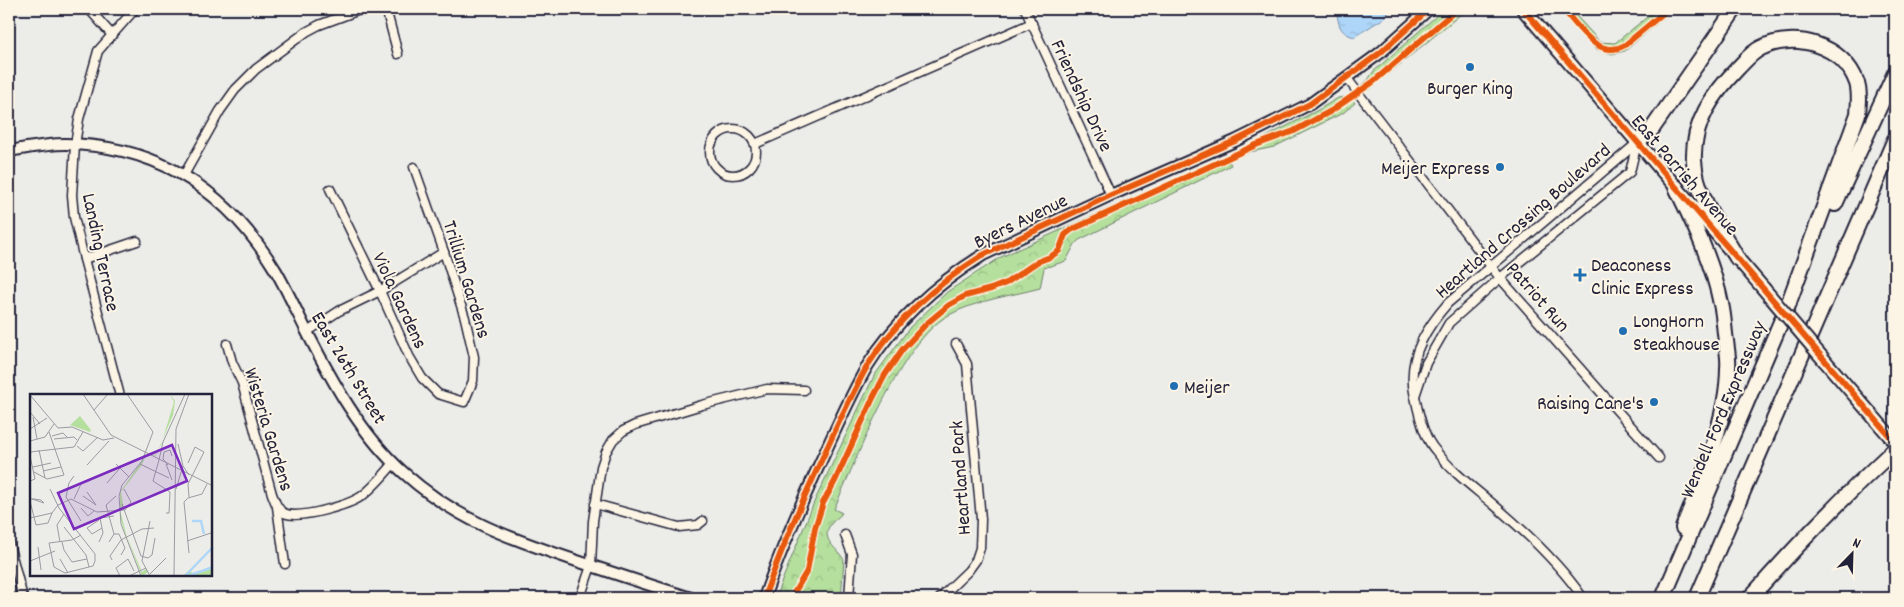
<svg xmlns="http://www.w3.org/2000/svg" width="1904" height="607" font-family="Dekko,sans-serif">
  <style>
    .forest { fill: url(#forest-crowns); stroke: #6c806c }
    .water { fill: url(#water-ripples); stroke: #768eac }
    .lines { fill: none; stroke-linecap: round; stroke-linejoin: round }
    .minor-casing { stroke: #22223b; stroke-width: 11 }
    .tertiary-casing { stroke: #22223b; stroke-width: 14 }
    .primary-casing { stroke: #22223b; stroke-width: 16 }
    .motorway-casing { stroke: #22223b; stroke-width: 18 }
    .minor { stroke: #fcf5e5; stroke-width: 8 }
    .tertiary { stroke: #fcf5e5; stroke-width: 10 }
    .primary { stroke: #fcf5e5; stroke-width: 12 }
    .motorway { stroke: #fcf5e5; stroke-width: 14 }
    .primary-bridge-casing { stroke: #22223b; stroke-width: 16; stroke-linecap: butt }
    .primary-bridge { stroke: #fcf5e5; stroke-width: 12 }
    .cycleway-casing { stroke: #fcf5e5; stroke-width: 9 }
    .cycleway { stroke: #e8590c; stroke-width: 6 }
    .poi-dot { fill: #1f6fb2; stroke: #fcf5e5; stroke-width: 2 }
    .labels { text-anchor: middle; stroke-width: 4; stroke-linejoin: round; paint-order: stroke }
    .poi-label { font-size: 20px; fill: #22223b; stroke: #fcf5e5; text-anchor: start }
    .street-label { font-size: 20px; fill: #22223b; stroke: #fcf5e5 }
    .inset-river { fill: none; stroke: #aed6f8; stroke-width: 2.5 }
    .inset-road { fill: none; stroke: #9b9ba3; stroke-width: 1 }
    .view { fill: #7b2cbf; fill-opacity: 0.15; stroke: #7b2cbf; stroke-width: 2.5 }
    .inset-edge { fill: none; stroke: #22223b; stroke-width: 2.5 }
  </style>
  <defs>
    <pattern id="forest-crowns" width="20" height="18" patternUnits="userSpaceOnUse" patternTransform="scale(1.25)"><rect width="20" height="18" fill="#b5df9c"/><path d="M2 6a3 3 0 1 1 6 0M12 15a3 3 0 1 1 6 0" fill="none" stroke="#9bbf87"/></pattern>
    <pattern id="water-ripples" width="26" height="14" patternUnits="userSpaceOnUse" patternTransform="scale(1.25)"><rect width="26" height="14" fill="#aed6f8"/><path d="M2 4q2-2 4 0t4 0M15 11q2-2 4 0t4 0" fill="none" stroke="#95b7d6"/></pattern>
  </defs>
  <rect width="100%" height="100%" fill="#ecece8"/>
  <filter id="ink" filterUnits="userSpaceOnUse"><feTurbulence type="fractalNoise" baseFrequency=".02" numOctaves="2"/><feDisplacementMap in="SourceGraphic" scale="10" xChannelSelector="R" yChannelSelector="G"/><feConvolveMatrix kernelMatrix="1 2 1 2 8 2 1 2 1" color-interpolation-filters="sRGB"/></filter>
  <g filter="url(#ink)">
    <g class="forest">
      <path d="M1444,9H1467L1369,90L1368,87L1352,99L1355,103L1343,113L1274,147L1250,152L1229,161L1231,165L1079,240L1075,244L1066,261L1044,268L1040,288C1010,296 977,300 949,315C901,340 857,459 834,509L842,513C839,518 834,519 831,524C819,540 838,548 844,560L841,598H775L815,500L874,376L910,327L947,292L1001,257L1254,143L1318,110L1338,98L1345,97L1368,80L1373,72Z"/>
      <path d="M1558,9H1570L1600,42L1615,43L1657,9H1674L1625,51L1612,54L1595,49Z"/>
    </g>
    <path class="water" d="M1336,9H1392L1384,18L1354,37C1338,32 1339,24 1336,9Z"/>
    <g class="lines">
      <g class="minor-casing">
        <g id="minor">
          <path d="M89,9L112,35"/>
          <path d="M386,9L398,54"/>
          <path d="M1025,9L1111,195"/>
          <path d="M1346,77L1500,278L1659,458"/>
          <circle cx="733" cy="152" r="23"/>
          <path d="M755,144L1032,23"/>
          <path d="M184,175L220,111L235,90L256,69L306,32L319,25L362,9"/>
          <path d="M330,189L380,291L409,356L422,378L438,394L464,402L473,381L474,357L465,318L444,252L414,167"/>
          <path d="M84,259L137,241"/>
          <path d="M307,332L339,311L380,291L444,252"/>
          <path d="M227,344L232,362L242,383L272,494C275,501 277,510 284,513C298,520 349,505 362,496C374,487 384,475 394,463"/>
          <path d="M120,396L84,259L74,217L72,195L75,145L79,119L98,51L135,9"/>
          <path d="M1415,396L1426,363L1449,323L1500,278L1630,172L1637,143"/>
          <path d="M595,504L679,527L698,525L703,521"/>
          <path d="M277,507L285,564"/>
          <path d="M845,535L852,554L849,598"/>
          <path d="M9,544L23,598"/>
          <path d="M580,598L591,566L593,521L601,467L606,452L613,440L623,431L635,425L702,405L767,389L804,390"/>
          <path d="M940,598L968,571L976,560L980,548L981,519L967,364L956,344"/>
          <path d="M1583,598C1559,563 1527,533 1494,505C1474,488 1452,472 1436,451C1425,439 1421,422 1417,406C1416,399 1413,391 1413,384C1410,353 1428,326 1448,303L1637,143"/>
        </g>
      </g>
      <g class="tertiary-casing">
        <g id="tertiary">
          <path d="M9,151C27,148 47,144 65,144C160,145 228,192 276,271C287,290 296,310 306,330C332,381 361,435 404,473C456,520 509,538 574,560C613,573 652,586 691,598"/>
          <path d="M764,598C780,551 800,506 821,461C836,429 850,396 868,365C896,320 938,283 983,255L1111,195L1235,141L1310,104L1380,53L1429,9"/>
        </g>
      </g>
      <g class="primary-casing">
        <g id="primary">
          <path d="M1523,9L1763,288"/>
          <path d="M1825,361L1895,442"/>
        </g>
      </g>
      <g class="motorway-casing">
        <g id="motorway">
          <path d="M1637,143L1652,129L1735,9"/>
          <path d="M1676,187C1694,224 1713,263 1721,304C1724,316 1724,329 1726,341C1727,350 1729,359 1728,368C1728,417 1701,482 1683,528"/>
          <path d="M1835,204L1895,73"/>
          <path d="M1737,258C1721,229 1696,196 1694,161C1692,123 1713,94 1738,68C1745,61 1752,52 1761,48C1795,31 1844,45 1857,83C1860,93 1859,103 1858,114L1789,302"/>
          <path d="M1663,598L1789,303"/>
          <path d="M1697,598L1895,139"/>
          <path d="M1750,598C1796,546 1844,496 1895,449"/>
        </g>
      </g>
      <use href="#minor" class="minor"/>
      <use href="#tertiary" class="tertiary"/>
      <use href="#primary" class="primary"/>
      <use href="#motorway" class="motorway"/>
      <g class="primary-bridge-casing">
        <path id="primary-bridge" d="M1763,288L1825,361"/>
      </g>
      <use href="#primary-bridge" class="primary-bridge"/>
      <g class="cycleway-casing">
        <g id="cycleway">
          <path d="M1523,9L1895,442"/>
          <path d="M1563,9C1578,26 1599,61 1625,45L1668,9"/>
          <path d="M764,598C780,551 800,506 821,461C836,429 850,396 868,365C896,320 938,283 983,255L1111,195L1235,141L1310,104L1380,53L1429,9"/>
          <path d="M791,598L807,571L815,528L823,503L835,481L873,398L885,375L902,350L926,324L949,305L965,296L991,289L1006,283L1037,262L1050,257L1059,251L1065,235L1071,230L1256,145L1294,131L1331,111L1373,82L1457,9"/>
        </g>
      </g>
      <use href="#cycleway" class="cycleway"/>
    </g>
  </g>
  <g class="poi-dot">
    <circle cx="1470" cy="67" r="5"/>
    <circle cx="1500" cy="167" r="5"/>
    <path d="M1577.5 267.5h5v5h5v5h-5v5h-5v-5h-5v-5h5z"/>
    <circle cx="1623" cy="331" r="5"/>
    <circle cx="1174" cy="386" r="5"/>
    <circle cx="1654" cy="402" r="5"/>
  </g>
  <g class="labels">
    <g class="poi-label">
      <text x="1470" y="94" text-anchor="middle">Burger King</text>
      <text x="1490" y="174" text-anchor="end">Meijer Express</text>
      <text x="1591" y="271">Deaconess<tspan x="1591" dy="23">Clinic Express</tspan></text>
      <text x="1633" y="327">LongHorn<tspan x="1633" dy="23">Steakhouse</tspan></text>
      <text x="1184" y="393">Meijer</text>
      <text x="1644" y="409" text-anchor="end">Raising Cane's</text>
    </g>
    <g class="street-label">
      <text transform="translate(1083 95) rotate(65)" y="7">Friendship Drive</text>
      <text transform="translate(1686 174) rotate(49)" y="7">East Parrish Avenue</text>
      <text transform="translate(1020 220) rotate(-26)" y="7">Byers Avenue</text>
      <text transform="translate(1522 220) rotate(-41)" y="7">Heartland Crossing Boulevard</text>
      <text transform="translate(102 252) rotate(78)" y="7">Landing Terrace</text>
      <text transform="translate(468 279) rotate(73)" y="7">Trillium Gardens</text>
      <text transform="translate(1539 296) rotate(49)" y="7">Patriot Run</text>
      <text transform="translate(401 300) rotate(65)" y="7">Viola Gardens</text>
      <text transform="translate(350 367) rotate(59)" y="7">East 26th Street</text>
      <text transform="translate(1722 409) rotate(-67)" y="7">Wendell Ford Expressway</text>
      <text transform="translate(270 429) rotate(73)" y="7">Wisteria Gardens</text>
      <text transform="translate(959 478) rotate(-94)" y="7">Heartland Park</text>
    </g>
  </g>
  <g transform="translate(30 394)">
    <rect width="182" height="182" fill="#ecece8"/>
    <path d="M140,0L145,7L143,21L126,61L125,62L118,58L111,72L91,98L94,115L90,116L97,143L112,178L116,175L118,178L112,182L94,136L90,123V98L118,58L125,61L131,51L144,8ZM182,173V182H153L158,177L163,179Z" fill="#b5df9c"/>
    <path d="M50,22L61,36L60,38L40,31Z" fill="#b5df9c"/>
    <path class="inset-river" d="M162,127H171L174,140M155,182L183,153M158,182L183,173"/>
    <path class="inset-road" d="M53,0L81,41L183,92M97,0L123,38L112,67L92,91L89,102L91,130L111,182M0,1L28,34L42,33L73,46L84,44M64,16L78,0M0,18L10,30M3,23L7,45M0,35L17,24M22,42L33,39L37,43M24,45L44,43L47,46M0,47L15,43L24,30M148,50L153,72L159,81M47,52L53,57L68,43M9,56L15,84M0,58L44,53L53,38M0,62L5,85L0,87M129,66L133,48L155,0M158,69L165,53L174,58L158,90L159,103M86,70L99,83M110,70L139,84M136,70L142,86M57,71L79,47M138,71L133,65L134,58L140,56L142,62M3,73L21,69M13,77L31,73M4,78L17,85L34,81L19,38M44,82L39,89L36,103L51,127M123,87L140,98L139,119H136M123,87L129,66M77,89L90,74M20,95L29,114L65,160V167M146,95L153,72M57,98L66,111M53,102L66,111M0,105H4L11,106L14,109L2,105M44,105L51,90M0,107L6,131L18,129L22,119M92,110L111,162L118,164L122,161L125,144M51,114L58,122L64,117M0,124L22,119L28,111L41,105L67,118L95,116L101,108L94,95M69,126L57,134L62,140L72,134M120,127L112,167L120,182M0,132V149M34,133L56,161L59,173M84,140L76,111L86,102M51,141L42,146L19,149L24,173L35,179L63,172L65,167M157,147L181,139M30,148L27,131L34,120M32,148L34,156L42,168L57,165M69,148L73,139L70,124L84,122M79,148L84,140H89L95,154L91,161M8,153L11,176M159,159L154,108L158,104L172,100L177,90M30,165L38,179M82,166L80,162L91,146L112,135L124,134M0,167L25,157M120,180L136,164M90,182L86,174L98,165L104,177M99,182L116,174M144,182L146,35L159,0"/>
    <path class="view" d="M142,51L157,87L44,135L28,99Z"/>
    <rect width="182" height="182" class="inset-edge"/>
  </g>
  <rect width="1904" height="607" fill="none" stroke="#fcf5e5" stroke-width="30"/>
  <rect x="15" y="15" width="1874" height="577" fill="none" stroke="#22223b" stroke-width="2" filter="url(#ink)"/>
  <g transform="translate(1852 554) rotate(23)" stroke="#fcf5e5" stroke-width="4" paint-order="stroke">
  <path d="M0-4L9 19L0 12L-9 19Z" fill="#22223b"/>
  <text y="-8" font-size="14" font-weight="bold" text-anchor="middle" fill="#22223b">N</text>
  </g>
</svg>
